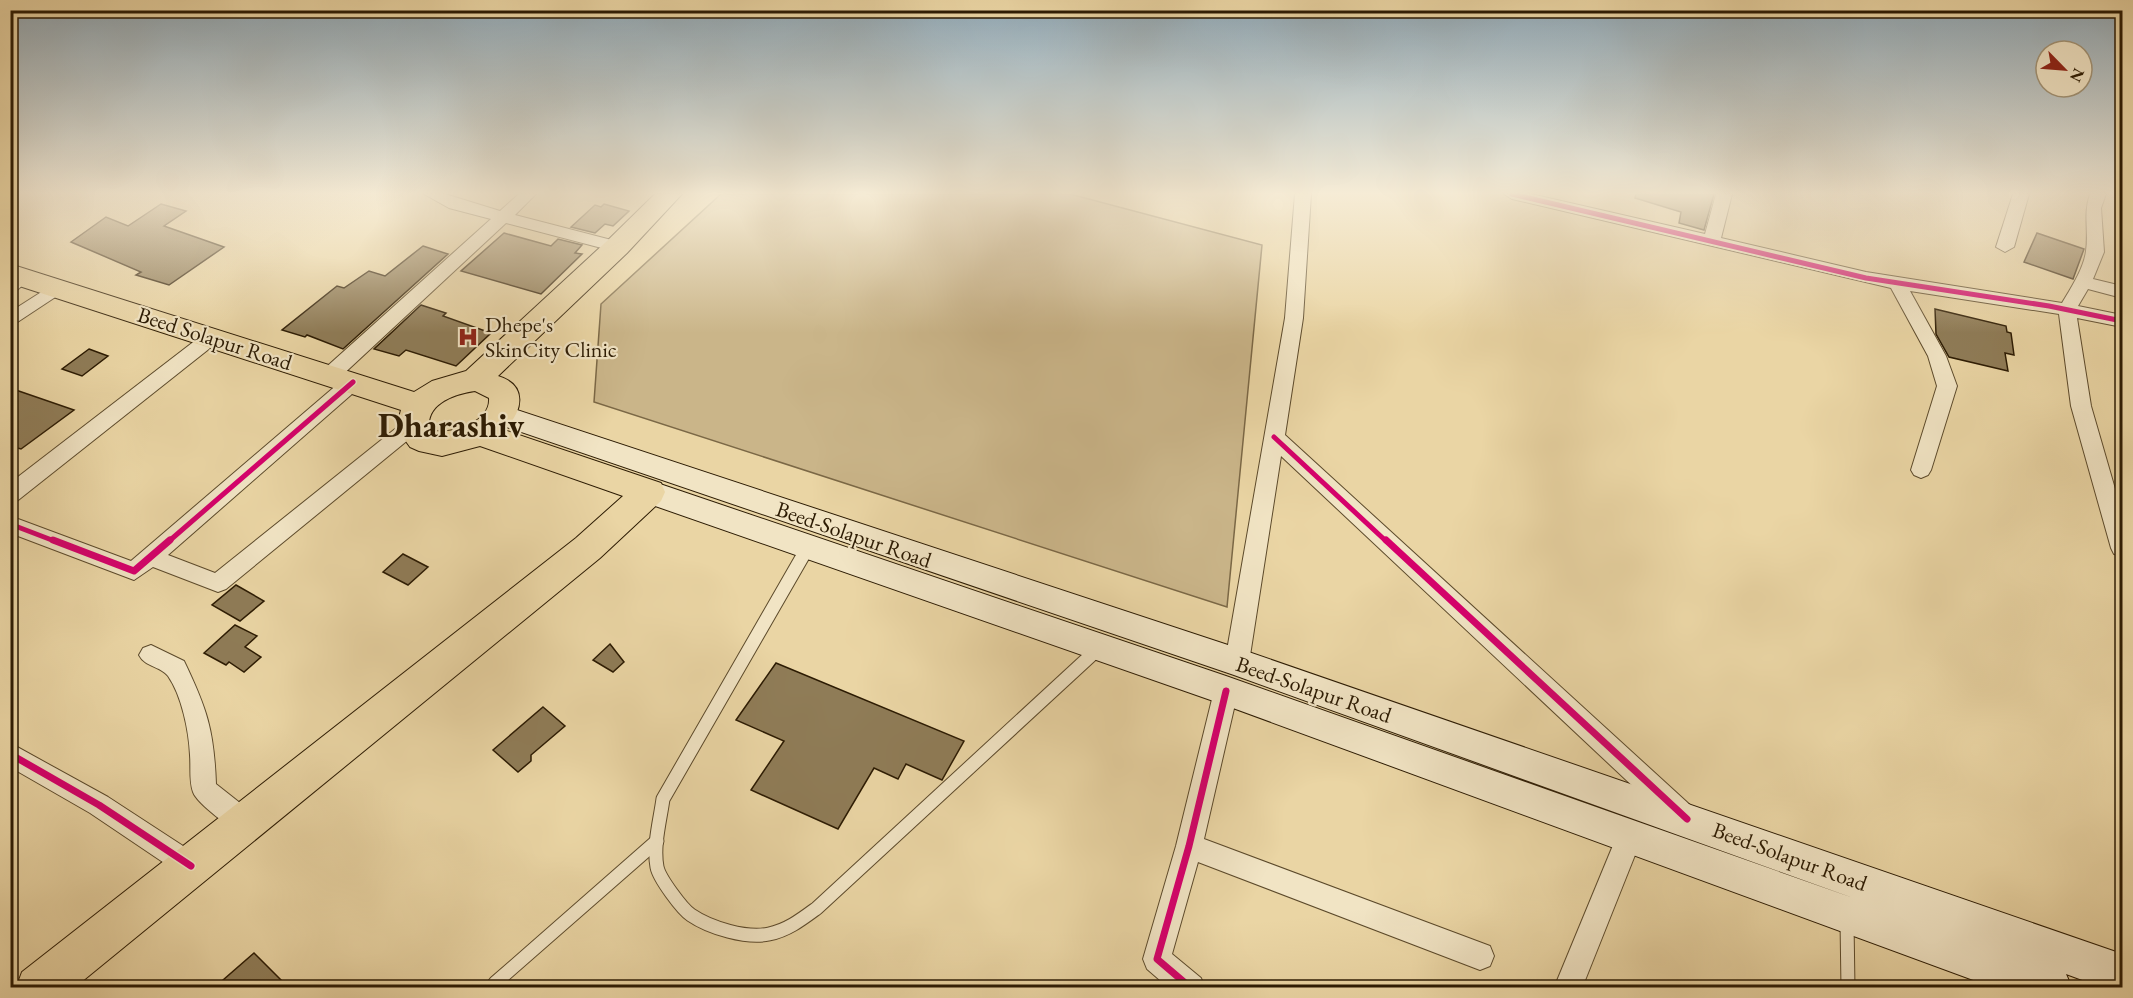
<svg xmlns="http://www.w3.org/2000/svg" width="2133" height="998" font-family="'EB Garamond',serif">
  <style>
    .green { fill: #cab589; stroke: #7b6846; stroke-width: 1.5 }
    .building { fill: #8f7c57; stroke: #2c1b03; stroke-width: 1.5 }
    .lines { fill: none; stroke-linecap: round; stroke-linejoin: round }
    .service-casing { stroke: #5c4a2b; stroke-width: 15 }
    .minor-casing { stroke: #5c4a2b; stroke-width: 2 }
    .secondary-casing { stroke: #2c1b03; stroke-width: 2 }
    .primary-casing { stroke: #2c1b03; stroke-width: 2 }
    .service { stroke: #f1e4c4; stroke-width: 13 }
    .minor { fill: #f1e4c4; fill-rule: evenodd }
    .secondary { fill: #f1e4c4; fill-rule: evenodd }
    .primary { fill: #ead5a4; fill-rule: evenodd }
    .cycleway-far1-casing { stroke: #f1e4c4; stroke-width: 8 }
    .cycleway-casing { stroke: #f1e4c4; stroke-width: 10 }
    .cycleway-far1 { stroke: #d6006c; stroke-width: 5 }
    .cycleway { stroke: #d6006c; stroke-width: 7 }
    .labels { text-anchor: middle; stroke-width: 4.5; stroke-linejoin: round; paint-order: stroke }
    .poi-label { font-size: 22px; fill: #2c1b03; stroke: #f1e4c4; text-anchor: start }
    .street-label { font-size: 22px; fill: #2c1b03; stroke: #f1e4c4 }
    .town-label { font-size: 34px; font-weight: bold; fill: #2c1b03; stroke: #f1e4c4 }
  </style>
  <rect width="100%" height="100%" fill="#ead5a4"/>
  <filter id="stains"><feTurbulence type="fractalNoise" baseFrequency=".00333" numOctaves="4"/><feColorMatrix values="0 0 0 0 .2 0 0 0 0 .09 0 0 0 0 .02 0 0 0 .5 -.17"/></filter>
  <radialGradient id="worn" r=".72"><stop offset=".6" stop-color="#630" stop-opacity="0"/><stop offset="1" stop-color="#630" stop-opacity=".3"/></radialGradient>
  <path class="green" d="M721,194H1070L1262,245L1227,607L594,402L601,304Z"/>
  <g class="building">
    <path d="M1636,194H1714L1704,230L1679,223L1681,212L1635,198Z"/>
    <path d="M161,204L186,211L164,226L224,247L169,285L136,275L141,272L71,242L106,217L128,226Z"/>
    <path d="M604,204L629,211L613,226L605,224L595,233L571,227L595,205L601,207Z"/>
    <path d="M504,233L551,246L558,239L582,245L575,253L582,254L541,294L461,271Z"/>
    <path d="M2037,233L2084,249L2073,279L2024,262Z"/>
    <path d="M423,246L448,254L343,349L307,335L305,337L282,330L337,286L344,288L369,271L385,276Z"/>
    <path d="M421,305L446,313L443,316L491,333L456,366L406,350L399,356L374,349Z"/>
    <path d="M1935,309L2006,326L2007,332L2011,333L2014,355L2005,353L2008,371L1949,357L1936,334Z"/>
    <path d="M89,349L108,356L82,376L62,369Z"/>
    <path d="M10,388L74,410L21,449L10,446Z"/>
    <path d="M403,554L428,567L408,585L383,572Z"/>
    <path d="M236,585L264,601L240,621L212,605Z"/>
    <path d="M235,625L257,636L245,647L261,657L244,672L229,662L226,665L204,653Z"/>
    <path d="M610,644L624,662L613,672L593,660Z"/>
    <path d="M776,663L964,741L942,780L906,764L898,779L874,768L838,829L751,790L784,741L736,720Z"/>
    <path d="M543,707L565,726L531,755V761L518,772L493,750Z"/>
    <path d="M254,953L288,987H215Z"/>
  </g>
  <g class="lines">
    <g class="service-casing">
      <g id="service">
        <path d="M808,547L663,799C660,821 653,845 657,867C659,878 682,909 691,915C710,928 747,939 769,934C788,930 802,919 817,908L1099,648"/>
        <path d="M1847,922L1848,988"/>
        <path d="M495,983L657,841"/>
      </g>
    </g>
    <g class="minor-casing">
      <g id="minor">
        <path d="M424,194H445L500,211L519,194H536L515,215L623,243L626,247L617,252L506,223L337,380H323L320,375L323,370L491,219L449,208Z"/>
        <path d="M1295,194H1311L1303,318L1285,435L1690,805L1694,814L1690,823L1681,826L1672,823L1281,456L1249,662L1245,669L1237,672L1229,669L1225,662L1285,318Z"/>
        <path d="M1504,194H1531L1705,234L1716,194H1732L1721,238L1866,272L2062,303C2071,288 2084,268 2086,251C2089,231 2083,214 2090,194H2106L2101,208L2104,252L2093,279L2122,286V298L2088,289L2078,306L2122,315V327L2077,318L2091,406L2122,513V556L2114,554L2111,548L2071,406L2059,314L1910,291L1946,356L1957,386L1931,470L1928,475L1921,478L1914,475L1911,470L1937,386L1928,356L1891,288L1512,199Z"/>
        <path d="M2013,194H2029L2014,247L2005,252L1996,247Z"/>
        <path d="M23,271L32,277L16,291L10,293V278Z"/>
        <path d="M57,282L66,288L63,292L10,327V312Z"/>
        <path d="M212,331L219,333L221,337L219,341L17,501L10,503V483L205,333Z"/>
        <path d="M353,375L360,377L363,382L360,387L168,555L215,573L405,421L412,419L419,421L422,426L419,431L226,589L218,592L153,567L134,580L10,533V516L131,561L346,377Z"/>
        <path d="M151,645L184,661C207,709 214,730 216,784L254,814L258,823L254,832L245,835C233,830 197,804 193,792C189,781 191,767 190,755C189,732 182,696 168,676C160,666 145,667 139,655L143,648Z"/>
        <path d="M1226,681L1234,684L1238,691L1204,839L1490,946L1494,956L1490,966L1480,970L1198,862L1172,954L1201,978L1205,988H1169L1147,969L1143,959L1176,846L1214,691L1218,684Z"/>
        <path d="M10,743L108,797L200,857L204,866L200,875L191,879L182,875L90,813L10,767Z"/>
        <path d="M1630,823L1639,826L1643,835L1582,988H1554L1621,826Z"/>
      </g>
    </g>
    <g class="secondary-casing">
      <path id="secondary" d="M502,405L1237,648L2122,954V988H2104L2066,974L2072,988H1995L1222,704L638,500L634,492L638,484L649,481L660,484L1226,676L1856,899L1234,675L492,422L488,415L492,408Z"/>
    </g>
    <g class="primary-casing">
      <path id="primary" d="M655,194H682L627,253L498,376C528,385 523,412 504,430L661,483L665,492L661,501L600,558L74,988H16L22,972L576,538L623,496L480,446L442,456L419,451L410,447L400,433L397,425L401,410L10,283V264L414,392L432,381L466,371L607,241ZM475,391L489,398C491,422 453,434 435,431L429,427C427,403 455,394 475,391Z"/>
    </g>
    <use href="#service" class="service"/>
    <use href="#minor" class="minor"/>
    <use href="#secondary" class="secondary"/>
    <use href="#primary" class="primary"/>
    <g class="cycleway-far1-casing">
      <g id="cycleway-far1">
        <path d="M1512,194L1866,278L2049,306L2122,321"/>
        <path d="M1274,437L1387,542"/>
        <path d="M10,524L57,542"/>
        <path d="M168,542L353,382"/>
      </g>
    </g>
    <g class="cycleway-casing">
      <g id="cycleway">
        <path d="M53,540L134,571L170,540"/>
        <path d="M1386,540L1687,819"/>
        <path d="M10,754L99,805L191,866"/>
        <path d="M1191,988L1157,959L1189,846L1226,691"/>
      </g>
    </g>
    <use href="#cycleway-far1" class="cycleway-far1"/>
    <use href="#cycleway" class="cycleway"/>
  </g>
  <linearGradient id="sky" x2="0" y2="1"><stop stop-color="#8fa8b7"/><stop offset="0.58" stop-color="#f6ecd6"/><stop offset="1" stop-color="#f6ecd6" stop-opacity="0"/></linearGradient>
  <rect width="2133" height="333" fill="url(#sky)"/>
  <defs>
    <g id="hospital-bare" transform="scale(1.62)"><path d="M-5-5h3v3.5h4V-5h3V5h-3V1.5h-4V5h-3Z" fill="#8f2418" stroke="#f1e4c4" stroke-width="2.5" paint-order="stroke"/></g>
  </defs>
  <g fill-rule="evenodd">
    <use href="#hospital-bare" x="468" y="337"/>
  </g>
  <g class="labels">
    <g class="poi-label">
      <text x="485" y="332">Dhepe's<tspan x="485" dy="25">SkinCity Clinic</tspan></text>
    </g>
    <g class="street-label">
      <text transform="translate(215 338) rotate(18)" y="8">Beed Solapur Road</text>
      <text transform="translate(854 534) rotate(19)" y="8">Beed-Solapur Road</text>
      <text transform="translate(1314 689) rotate(19)" y="8">Beed-Solapur Road</text>
      <text transform="translate(1790 856) rotate(20)" y="8">Beed-Solapur Road</text>
    </g>
    <g class="town-label">
      <text x="451" y="437">Dharashiv</text>
    </g>
  </g>
  <rect width="2133" height="998" fill="none" stroke="#ead5a4" stroke-width="36"/>
  <rect x="12" y="12" width="2109" height="974" fill="none" stroke="#2c1b03" stroke-width="3"/>
  <rect x="18" y="18" width="2097" height="962" fill="none" stroke="#2c1b03" stroke-width="1.5"/>
  <g transform="translate(2064 69) rotate(115)"><circle r="28" fill="#f1e4c4" stroke="#a29477" stroke-width="1.5"/>
  <path d="M0-4.5L10 22L0 15L-10 22Z" fill="#8f2418"/>
  <text y="-9" font-size="16" font-weight="bold" text-anchor="middle" fill="#2c1b03">N</text>
  </g>
  <rect width="100%" height="100%" filter="url(#stains)"/>
  <rect width="100%" height="100%" fill="url(#worn)"/>
</svg>
